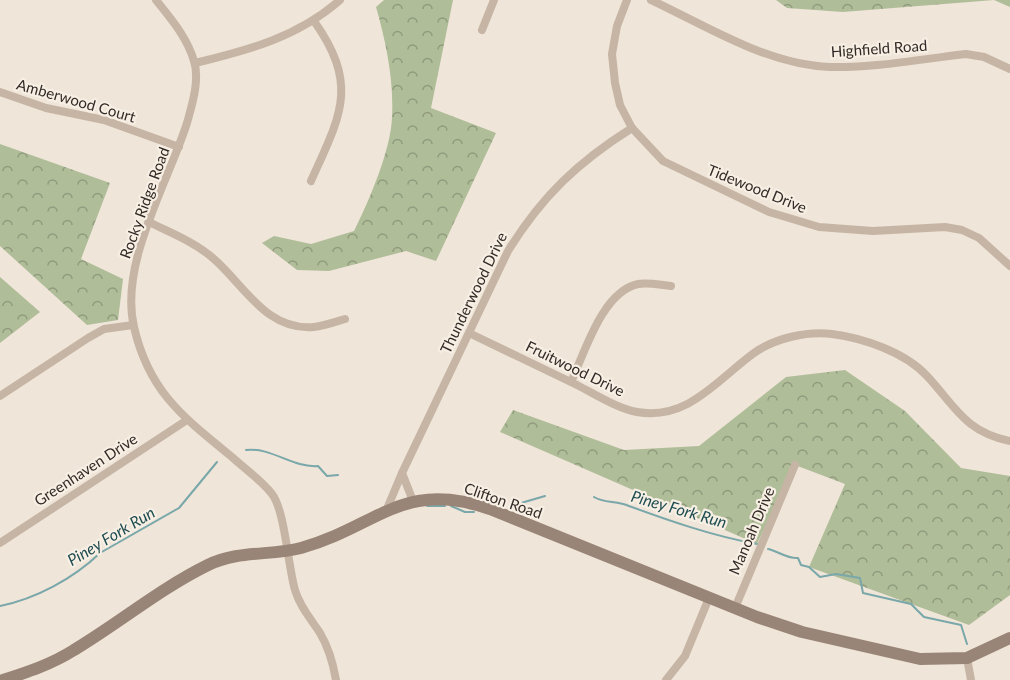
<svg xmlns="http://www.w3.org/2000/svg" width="1010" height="680" font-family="Lato,sans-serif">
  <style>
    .forest { fill: url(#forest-crowns) }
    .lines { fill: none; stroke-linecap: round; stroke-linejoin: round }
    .stream { stroke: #79a7aa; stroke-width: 2 }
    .street { stroke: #c6b5a5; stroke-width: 8 }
    .secondary { stroke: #998577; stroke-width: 12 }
    .labels { text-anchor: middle; stroke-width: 4.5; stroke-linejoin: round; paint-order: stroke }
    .street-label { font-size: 15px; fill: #322a26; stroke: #f7efe4 }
    .water-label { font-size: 16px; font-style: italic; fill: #1e4c51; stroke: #f7efe4 }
  </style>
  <defs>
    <pattern id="forest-crowns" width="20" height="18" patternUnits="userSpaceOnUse" patternTransform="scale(1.5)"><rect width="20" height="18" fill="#b0bd99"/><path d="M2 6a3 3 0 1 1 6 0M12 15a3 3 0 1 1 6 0" fill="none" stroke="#909a7d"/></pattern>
  </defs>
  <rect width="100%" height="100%" fill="#efe5d8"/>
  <g class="forest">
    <path d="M384,0H453L431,108L496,133L436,261L406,251L329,271L297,270L262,243L274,236L311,244L354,231C369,201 391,150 392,117C394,80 386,42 376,7Z"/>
    <path d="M776,0H1010V7L994,0L843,12L787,8Z"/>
    <path d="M0,144L110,183L81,259L123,279L118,320L87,325L0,246Z"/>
    <path d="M0,277L40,312L0,343Z"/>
    <path d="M845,370L905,411L961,468L1010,476V595L969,625L809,567L845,484L795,465L757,544L500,432L513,410L624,450L699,446L786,377Z"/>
  </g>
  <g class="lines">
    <g class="stream">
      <path d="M246,450C272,447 292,468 318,466L327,476L338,475"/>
      <path d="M594,497C603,503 617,501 629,506C670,521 713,536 757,544"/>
      <path d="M427,506H445"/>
      <path d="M451,506L465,512H474"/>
      <path d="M516,510L521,503L545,496"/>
      <path d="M768,549C778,551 787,559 798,558L801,565L809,567L820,577L836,574L860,578L863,593L911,604L924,617L961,625L967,644"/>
      <path d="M0,606C35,599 73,579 100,553L179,508L217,462"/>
    </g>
    <g class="street">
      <path d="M156,0C171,19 187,37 194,61C200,80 192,105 187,123C168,183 119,263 134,327C149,392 183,417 232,457C245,469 261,480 272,494C285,511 288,566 295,590C300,607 311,619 320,633C329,648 333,663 336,680"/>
      <path d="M627,0L617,26L612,54L615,83L620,105L632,128L663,161L769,212L819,227L873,231L945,227L962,230L979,238L1010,266"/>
      <path d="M651,0C707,26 767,65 830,67C875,68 922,59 966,54L984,57L1010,69"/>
      <path d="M482,30L494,0"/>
      <path d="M195,63C249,50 298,37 340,0"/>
      <path d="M0,92L46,108L104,120L179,147"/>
      <path d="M311,181C340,116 360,86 314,21"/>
      <path d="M149,222C171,233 195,242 214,259C244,285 266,331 314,327C324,326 335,322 345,319"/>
      <path d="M469,333C504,350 540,367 575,384C595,394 616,408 637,412C688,421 718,379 754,353C775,338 807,331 832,334C863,338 905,352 927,376C955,406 965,432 1010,441"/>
      <path d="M571,382C585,352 602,292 638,284C648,282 660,285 671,286"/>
      <path d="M0,396L88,338L104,329L133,325"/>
      <path d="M413,501L402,473L508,251C542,196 578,162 632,128"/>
      <path d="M386,511L402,473"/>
      <path d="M0,543L187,420"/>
      <path d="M735,608L795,465"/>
      <path d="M967,658L971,680"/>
      <path d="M666,680L685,656L709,598"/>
    </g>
    <path class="secondary" d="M3,680C28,672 52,664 74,650C119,623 161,588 208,565C238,550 271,556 301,548C379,526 402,479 490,509L757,617L802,632L920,659L967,658L1010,638"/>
  </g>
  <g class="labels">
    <g class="street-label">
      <text transform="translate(879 49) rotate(-4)" y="5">Highfield Road</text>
      <text transform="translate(76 101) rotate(16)" y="5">Amberwood Court</text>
      <text transform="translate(757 189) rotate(22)" y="5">Tidewood Drive</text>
      <text transform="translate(145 203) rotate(-70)" y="5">Rocky Ridge Road</text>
      <text transform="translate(474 293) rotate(-64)" y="5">Thunderwood Drive</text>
      <text transform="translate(575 369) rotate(26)" y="5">Fruitwood Drive</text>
      <text transform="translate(86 470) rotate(-33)" y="5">Greenhaven Drive</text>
      <text transform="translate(503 501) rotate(19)" y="5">Clifton Road</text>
      <text transform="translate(752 531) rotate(-67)" y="5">Manoah Drive</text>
    </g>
    <g class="water-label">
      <text transform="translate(679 509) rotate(16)" y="6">Piney Fork Run</text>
      <text transform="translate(111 536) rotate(-31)" y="6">Piney Fork Run</text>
    </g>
  </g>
</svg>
